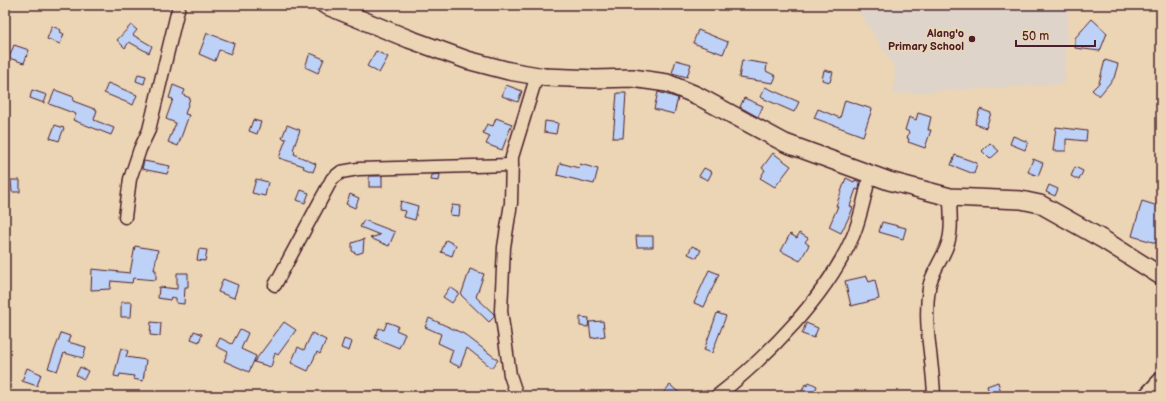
<svg xmlns="http://www.w3.org/2000/svg" width="1166" height="401" font-family="'Balsamiq Sans',sans-serif">
  <style>
    .built { fill: #ded4c9 }
    .building { fill: #bed2f7; stroke: #4a1f2b }
    .lines { fill: none; stroke-linecap: round; stroke-linejoin: round }
    .street-casing { stroke: #4a1f2b; stroke-width: 15 }
    .secondary-casing { stroke: #4a1f2b; stroke-width: 20 }
    .street { stroke: #ecd5b5; stroke-width: 12 }
    .secondary { stroke: #ecd5b5; stroke-width: 17 }
    .poi-dot { fill: #4a1f2b; stroke: #ecd5b5; stroke-width: 1.5 }
    .labels { text-anchor: middle; stroke-width: 3.5; stroke-linejoin: round; paint-order: stroke }
    .poi-label { font-size: 11px; font-weight: bold; fill: #4a1f2b; stroke: #ecd5b5; text-anchor: end }
  </style>
  <rect width="100%" height="100%" fill="#ecd5b5"/>
  <filter id="ink" filterUnits="userSpaceOnUse"><feTurbulence type="fractalNoise" baseFrequency=".025" numOctaves="2"/><feDisplacementMap in="SourceGraphic" scale="8" xChannelSelector="R" yChannelSelector="G"/><feConvolveMatrix kernelMatrix="1 2 1 2 8 2 1 2 1" color-interpolation-filters="sRGB"/></filter>
  <g filter="url(#ink)">
    <path class="built" d="M813,5H1068L1065,84L893,94L895,68L858,10Z"/>
    <g class="building">
      <path d="M1092,19L1107,33L1100,51L1075,48V38Z"/>
      <path d="M131,25L137,30L133,35L152,46L149,53L129,42L125,48L117,40Z"/>
      <path d="M52,26L61,30L60,32L64,34L60,44L47,39Z"/>
      <path d="M698,30L728,42L723,54L693,43Z"/>
      <path d="M207,33L234,43L231,54L219,50L215,61L199,54Z"/>
      <path d="M14,45L29,50L24,63L9,58Z"/>
      <path d="M376,51L388,57L379,73L367,66Z"/>
      <path d="M310,53L324,59L318,73L305,67Z"/>
      <path d="M676,60L691,64L687,77L672,73Z"/>
      <path d="M742,60L767,64L766,71L776,76L773,83L739,78Z"/>
      <path d="M1105,60L1118,64L1114,78L1099,96L1092,90L1099,83Z"/>
      <path d="M824,70L833,72L830,82L822,80Z"/>
      <path d="M138,74L146,76L144,84L136,81Z"/>
      <path d="M108,83L137,95L133,105L104,93Z"/>
      <path d="M173,85L185,90L183,95L190,98L185,114L189,115L178,146L168,142L176,123L166,119L173,99L169,98Z"/>
      <path d="M506,85L522,91L518,102L502,96Z"/>
      <path d="M765,87L799,102L794,112L760,97Z"/>
      <path d="M32,90L47,95L44,103L30,98Z"/>
      <path d="M55,90L74,97L73,101L97,110L94,120L114,128L111,135L73,120L76,114L49,104Z"/>
      <path d="M658,92L678,98L674,114L654,109Z"/>
      <path d="M617,93H626L623,138H613Z"/>
      <path d="M744,98L763,106L758,117L740,107Z"/>
      <path d="M845,100L872,109L863,136L814,118L818,109L840,118Z"/>
      <path d="M980,109L991,113L986,128L975,124Z"/>
      <path d="M918,113L931,117L928,130H931L925,148L908,142L909,139L907,138L909,132L905,130L909,117L916,120Z"/>
      <path d="M496,118L512,124L502,150L486,144L490,136L483,133L487,124L493,126Z"/>
      <path d="M253,120L261,122L257,134L249,131Z"/>
      <path d="M545,121L558,123L556,134L544,132Z"/>
      <path d="M55,125L64,128L59,141L50,138Z"/>
      <path d="M287,125L300,130L293,150L295,151L294,154L316,164L313,172L303,168L304,166L279,158L286,139L282,138Z"/>
      <path d="M1056,127L1087,131L1086,141L1066,139V151H1053Z"/>
      <path d="M1013,136L1028,142L1025,150L1010,144Z"/>
      <path d="M990,143L999,151L990,159L982,151Z"/>
      <path d="M773,153L791,166L775,187L760,178L765,170L762,168Z"/>
      <path d="M955,155L977,163L974,174L951,165Z"/>
      <path d="M1033,159L1043,163L1038,176L1028,172Z"/>
      <path d="M144,161L170,166L167,174L142,169Z"/>
      <path d="M560,163L579,168L580,164L598,169L594,184L557,175Z"/>
      <path d="M1075,167L1083,171L1079,180L1071,176Z"/>
      <path d="M704,168L712,172L708,180L699,176Z"/>
      <path d="M440,174L439,181L431,180L432,175Z"/>
      <rect x="369" y="176" width="13" height="11"/>
      <path d="M846,178L854,182L855,180L860,182L859,190L856,189L850,206L853,208L850,215L841,233L829,227L838,206H836Z"/>
      <path d="M256,179L268,182L265,196L252,193Z"/>
      <path d="M11,180H20V192H12Z"/>
      <path d="M1049,185L1058,189L1055,196L1046,192Z"/>
      <path d="M301,190L309,193L305,203L297,200Z"/>
      <path d="M350,194L359,198L355,208L346,204Z"/>
      <path d="M401,201L418,206L415,220L404,217L406,211L399,210Z"/>
      <path d="M1142,201L1161,207V226L1156,243L1132,236Z"/>
      <path d="M452,205L460,206L459,216L450,215Z"/>
      <path d="M364,220L395,232L389,246L370,238L380,235L360,227Z"/>
      <path d="M882,222L906,228L903,239L879,232Z"/>
      <path d="M799,233L808,238L805,242L809,245L800,261L781,251L790,234L797,238Z"/>
      <path d="M636,236H653V247H637Z"/>
      <path d="M364,239L363,252L357,254L352,251V243Z"/>
      <path d="M446,240L456,245L452,256L441,252Z"/>
      <path d="M135,246L158,250L154,270H156V280L133,278L132,283L111,281L110,289L91,290L92,269L130,273Z"/>
      <path d="M692,246L701,250L697,258L688,254Z"/>
      <path d="M199,249L207,250L205,261L197,260Z"/>
      <path d="M470,269L484,274L476,297L494,314V317L489,322L461,295Z"/>
      <path d="M709,270L719,274L704,307L694,303Z"/>
      <path d="M177,273H188V287H185L184,304L176,303V298L171,297L170,300L158,298L159,287L177,289Z"/>
      <path d="M867,276L869,282L875,280L879,299L851,306L845,281Z"/>
      <path d="M223,279L238,285L234,298L218,292Z"/>
      <path d="M450,287L459,293L452,303L443,297Z"/>
      <path d="M121,302H132L131,317H121Z"/>
      <path d="M717,313L726,316L712,353L704,350Z"/>
      <path d="M580,317L589,318L588,327L580,326Z"/>
      <path d="M429,318L464,334L498,360L492,368L467,348L460,367L449,362L453,350L438,343L441,334L425,327Z"/>
      <path d="M603,321L605,336L591,338L589,322Z"/>
      <path d="M151,322L161,323L160,336L150,335Z"/>
      <path d="M284,322L296,330L278,355L275,353L271,367L254,362Z"/>
      <path d="M387,322L398,326L396,330L405,334L399,348L375,338L379,328L384,330Z"/>
      <path d="M806,323L818,328L814,338L802,334Z"/>
      <path d="M240,329L248,333L241,349L256,356L249,372L224,361L228,352L216,346L220,338L232,344Z"/>
      <path d="M194,331L202,334L199,342L191,339Z"/>
      <path d="M61,333L70,336L68,342L86,347L83,358L64,353L57,371L48,368Z"/>
      <path d="M312,333L326,340L320,354L317,352L308,371L291,363L298,347L304,350Z"/>
      <path d="M344,339L352,342L349,351L341,348Z"/>
      <path d="M121,348L128,351L126,357L146,360L143,381L133,379L134,376L120,374L119,377L114,376Z"/>
      <path d="M80,367L88,371L84,379L76,375Z"/>
      <path d="M27,368L41,374L37,386L22,381Z"/>
      <path d="M809,382L817,386L813,396H800L805,384L807,386Z"/>
      <path d="M998,382L1001,393L990,396L987,386Z"/>
      <path d="M670,385L683,396H669L664,392Z"/>
    </g>
    <g class="lines">
      <g class="street-casing">
        <g id="street">
          <path d="M125,217L130,179L140,149L149,130L179,5"/>
          <path d="M275,285L332,179L341,172L358,169L512,165"/>
          <path d="M517,396L510,375L501,311L504,247L511,203L512,157L537,75"/>
          <path d="M717,396C768,356 827,296 853,236C861,217 865,195 870,174"/>
          <path d="M934,396C933,360 923,325 929,288C931,273 942,260 947,246C953,231 950,213 950,197"/>
          <path d="M1144,396L1161,378"/>
        </g>
      </g>
      <g class="secondary-casing">
        <path id="secondary" d="M325,5L409,39L467,60L509,71L544,77L596,79L632,78L667,83L696,95L785,143L889,181L950,197L1021,200L1040,204L1104,240L1161,276"/>
      </g>
      <use href="#street" class="street"/>
      <use href="#secondary" class="secondary"/>
    </g>
  </g>
  <circle class="poi-dot" cx="972" cy="39" r="4"/>
  <g class="labels">
    <g class="poi-label">
      <text x="964" y="37">Alang'o<tspan x="964" dy="13">Primary School</tspan></text>
    </g>
  </g>
  <rect width="1166" height="401" fill="none" stroke="#ecd5b5" stroke-width="20"/>
  <rect x="10" y="10" width="1146" height="381" fill="none" stroke="#4a1f2b" stroke-width="1.5" filter="url(#ink)"/>
  <path d="M1016 40v6h79v-6" fill="none" stroke="#4a1f2b" stroke-width="2"/>
  <text x="1022" y="40" font-size="12" fill="#4a1f2b" stroke="#ecd5b5" stroke-width="3" paint-order="stroke">50 m</text>
</svg>
